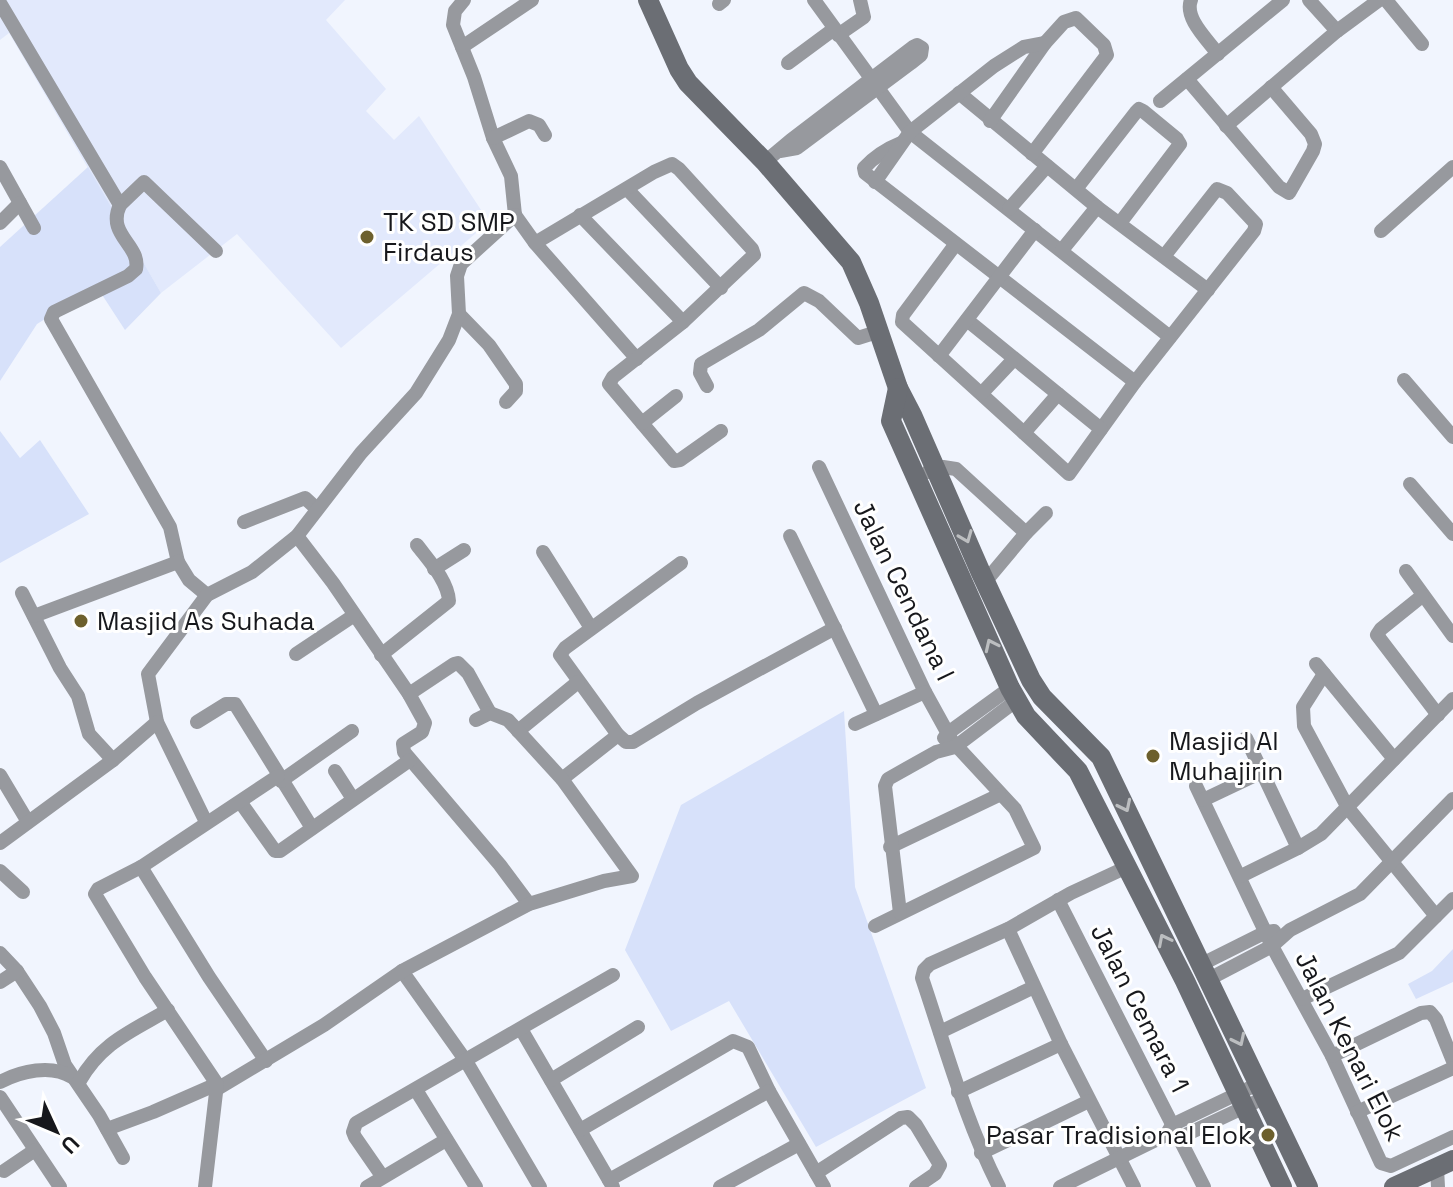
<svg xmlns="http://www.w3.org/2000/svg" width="1453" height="1187" font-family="'Space Grotesk',sans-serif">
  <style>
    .built { fill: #e2e9fc }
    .green { fill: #d7e1fa }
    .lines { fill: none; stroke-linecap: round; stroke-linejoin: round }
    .street { stroke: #97999e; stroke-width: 14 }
    .secondary { stroke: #6b6e74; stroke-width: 20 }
    .oneway { stroke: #bcbec0 }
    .poi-dot { fill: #6d602d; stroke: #fff; stroke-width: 3 }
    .labels { text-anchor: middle; stroke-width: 6; stroke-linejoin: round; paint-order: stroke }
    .poi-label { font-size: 26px; fill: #17181c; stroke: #fff; text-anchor: start }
    .street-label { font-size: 26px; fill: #17181c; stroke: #fff }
  </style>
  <rect width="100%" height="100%" fill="#f1f5fe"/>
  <path class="built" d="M0,0H345L326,20L386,89L366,111L394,140L419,116L489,222L341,348L237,234L161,293L9,33L0,40Z"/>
  <g class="green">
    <path d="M88,167L161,293L125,330L97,287L37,324L0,381V247Z"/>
    <path d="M0,431L20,458L40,440L89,514L0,563Z"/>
    <path d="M844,711L855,887L926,1088L816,1147L729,1001L671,1031L625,950L681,805Z"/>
    <path d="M1453,949V982L1416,999L1408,984L1432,971Z"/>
  </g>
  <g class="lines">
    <g class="street">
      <path d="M464,0L455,11L453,25L474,77L493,138L511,176L515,215"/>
      <path d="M814,0L910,132L1170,337"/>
      <path d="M1191,0C1184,18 1207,39 1218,54"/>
      <path d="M1309,0L1337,31"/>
      <path d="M1386,0L1422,44"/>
      <path d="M0,3L120,205L144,182L216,251"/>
      <path d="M719,4L724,0"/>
      <path d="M838,35L864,17L860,0"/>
      <path d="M462,47L532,0"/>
      <path d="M788,63L834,29"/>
      <path d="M1187,79L1279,187L1289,193L1313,151L1315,144L1311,134L1271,87"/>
      <path d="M959,93L1097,207L1208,290"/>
      <path d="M1160,101L1283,0"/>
      <path d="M990,121L1045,43L1064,22L1076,18L1104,45L1107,55L1032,154"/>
      <path d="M1226,126L1337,31L1379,0"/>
      <path d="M493,138L529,121L539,125L545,135"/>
      <path d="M901,143C886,149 874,157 864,168L865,173L1135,382"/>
      <path d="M765,162L791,140L913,47L917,45L922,48L921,55L911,63L797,148L780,151"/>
      <path d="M0,167L34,228"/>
      <path d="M875,182L910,132L994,66L1024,47L1045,43"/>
      <path d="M627,189L721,288"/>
      <path d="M1076,189L1136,112L1139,109L1143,111L1177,139L1180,144L1120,223"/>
      <path d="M120,205C106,235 141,245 136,269L128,276L54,312L51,319L170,527L178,562"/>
      <path d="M1009,209L1047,166"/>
      <path d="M515,215L535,243L637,359"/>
      <path d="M580,215L683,322"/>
      <path d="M0,223L20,203"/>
      <path d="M1381,231L1453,167"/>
      <path d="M535,243L654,172L672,164L679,169L752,249L754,255L683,322L613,377L609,384L674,461L680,460L721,431"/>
      <path d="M955,245L903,315L902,322L1069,474L1135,382L1254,231L1256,224L1227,193L1217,189L1165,255"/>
      <path d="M1062,250L1097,207"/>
      <path d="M459,314L489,345L516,384V391L506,402"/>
      <path d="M967,320L1101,429"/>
      <path d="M939,356L1035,230"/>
      <path d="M1404,380L1453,437"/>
      <path d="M707,386L700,373L701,364L759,330L804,293L819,301L858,338L877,332"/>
      <path d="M982,393L1014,359"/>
      <path d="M642,423L676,396"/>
      <path d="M1024,433L1058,394"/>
      <path d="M819,467L925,692L952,741L1015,809L1034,848L875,926"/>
      <path d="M928,472L943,467L956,469L1026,533"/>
      <path d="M1410,484L1453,534"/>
      <path d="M244,522L305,498L317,509"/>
      <path d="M297,536L333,583L409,694L425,723L422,732L403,744L404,752L500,865L529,904"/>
      <path d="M790,536L876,714"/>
      <path d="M543,552L591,628"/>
      <path d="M681,563L565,648L560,655L618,735L626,742H633L697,703L835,628"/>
      <path d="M434,569L464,550"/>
      <path d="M1406,571L1453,636"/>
      <path d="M985,582L1026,533L1046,513"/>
      <path d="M22,593L60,668L78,696L89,734L113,760"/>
      <path d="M1422,596L1381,629L1377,635L1438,715"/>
      <path d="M34,616L178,562L189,580L207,595"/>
      <path d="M296,654L353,616"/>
      <path d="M381,655L449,601C448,581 429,561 417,545"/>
      <path d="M1316,664L1394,759"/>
      <path d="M1324,674L1303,707L1304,726L1348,808L1436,916"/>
      <path d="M409,694L454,664L458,663L468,673L490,713"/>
      <path d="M197,722L226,704H235L312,828"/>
      <path d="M855,724L925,692"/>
      <path d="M518,731L578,682"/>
      <path d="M944,738L948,733L1010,688"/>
      <path d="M1246,738L1298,848"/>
      <path d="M335,771L353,799"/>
      <path d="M0,775L28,822"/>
      <path d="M562,779L618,735"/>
      <path d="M281,781L352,731"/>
      <path d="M1196,786L1272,946L1332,1056L1381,1163L1391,1166L1453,1137"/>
      <path d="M1203,800L1262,772"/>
      <path d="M241,803L275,851H280L410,760"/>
      <path d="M206,822L157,722L148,674L207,595L252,572L297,536L361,453L416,393L449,340L459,314L457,276L461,264L515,215"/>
      <path d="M0,843L113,760L157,722"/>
      <path d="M890,847L999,795"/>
      <path d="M141,867L209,977L266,1061"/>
      <path d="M0,871L23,892"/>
      <path d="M1241,876L1298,848L1321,834L1453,699"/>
      <path d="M1058,900L1204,1187"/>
      <path d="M900,913L885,786L888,779L936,752L955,747L1017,700"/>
      <path d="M1008,929L1061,1044L1134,1187"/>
      <path d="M0,953L17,971L40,1006L54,1033L65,1065L99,1115L123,1158"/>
      <path d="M1202,964L1266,932L1274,931"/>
      <path d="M402,971L466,1061L540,1187"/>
      <path d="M1209,979L1272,946L1290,930L1360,894L1453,799"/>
      <path d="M0,982L17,971"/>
      <path d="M1302,999L1399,953L1453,899"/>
      <path d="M521,1029L613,1187"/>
      <path d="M940,1032L1034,987"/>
      <path d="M1332,1056L1421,1013L1430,1012L1436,1019L1453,1061"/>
      <path d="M551,1080L638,1027"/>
      <path d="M0,1082C21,1071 51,1064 72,1077"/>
      <path d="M79,1082C101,1043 130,1032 168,1010"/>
      <path d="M217,1089L324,1025L402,971L529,904L604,881L632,876L562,779L508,720L490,713L476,720"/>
      <path d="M416,1090L476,1187"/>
      <path d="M958,1092L1061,1044"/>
      <path d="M0,1097L60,1187"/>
      <path d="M1357,1112L1453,1068"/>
      <path d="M107,1129L153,1112L217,1084"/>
      <path d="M580,1130L733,1041L748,1047L769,1091L824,1187"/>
      <path d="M1171,1136L1179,1138L1266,1097"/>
      <path d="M981,1153L1089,1101"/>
      <path d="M1437,1168L1438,1187"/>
      <path d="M4,1171L35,1150"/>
      <path d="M816,1173L901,1118L908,1117L916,1125L940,1165L935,1174L916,1187"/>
      <path d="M382,1176L355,1137L353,1132L356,1123L613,975"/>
      <path d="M609,1180L769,1091"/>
      <path d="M205,1187L217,1084L145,977L95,894L98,889L141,867L278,776"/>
      <path d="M367,1187L446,1140"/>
      <path d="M720,1187L799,1144"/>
      <path d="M999,1187C965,1120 946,1049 922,978L924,970L930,964L1008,929L1071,893L1127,867"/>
      <path d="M1060,1187L1166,1135L1172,1125L1260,1083"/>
    </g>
    <g class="secondary">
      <path d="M648,0L679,69L688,83L765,162L851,262L869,303L898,388L912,415L981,573L1031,680L1042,697L1101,757L1308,1187"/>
      <path d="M898,388L891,421L1010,688L1026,716L1078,771L1185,981L1282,1187"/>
      <path d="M1394,1187L1453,1160"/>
    </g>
  </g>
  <defs><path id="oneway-chevron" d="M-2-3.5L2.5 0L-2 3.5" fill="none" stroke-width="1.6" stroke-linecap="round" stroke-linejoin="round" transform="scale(2)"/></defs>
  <g class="oneway">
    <use href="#oneway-chevron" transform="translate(966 537) rotate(68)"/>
    <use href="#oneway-chevron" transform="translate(991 645) rotate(-115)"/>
    <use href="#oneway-chevron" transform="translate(1125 806) rotate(64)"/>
    <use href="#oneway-chevron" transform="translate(1164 940) rotate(-117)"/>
    <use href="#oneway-chevron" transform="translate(1239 1040) rotate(64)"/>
  </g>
  <g class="poi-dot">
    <circle cx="367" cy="237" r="8"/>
    <circle cx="81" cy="621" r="8"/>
    <circle cx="1153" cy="756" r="8"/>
    <circle cx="1268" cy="1135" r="8"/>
  </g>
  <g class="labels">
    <g class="poi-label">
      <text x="383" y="231">TK SD SMP<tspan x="383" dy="30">Firdaus</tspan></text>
      <text x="97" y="630">Masjid As Suhada</text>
      <text x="1169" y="750">Masjid Al<tspan x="1169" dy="30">Muhajirin</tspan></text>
      <text x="1252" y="1144" text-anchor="end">Pasar Tradisional Elok</text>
    </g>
    <g class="street-label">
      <text transform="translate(904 590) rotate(64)" y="9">Jalan Cendana I</text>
      <text transform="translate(1140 1008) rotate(63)" y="9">Jalan Cemara 1</text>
      <text transform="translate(1350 1046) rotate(63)" y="9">Jalan Kenari Elok</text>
    </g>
  </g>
  <g transform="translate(56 1131) rotate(134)" stroke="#ffffff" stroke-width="6" paint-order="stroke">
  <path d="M0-6L14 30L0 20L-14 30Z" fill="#17181c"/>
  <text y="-12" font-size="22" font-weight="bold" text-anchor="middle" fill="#17181c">U</text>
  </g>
</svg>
